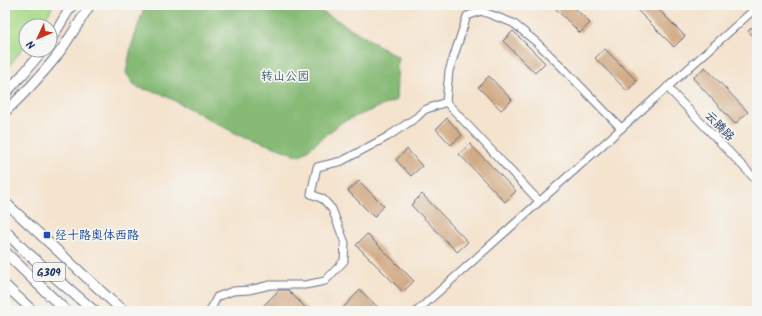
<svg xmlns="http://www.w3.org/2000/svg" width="762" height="316" font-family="Kalam,'LXGW WenKai TC',sans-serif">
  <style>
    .green { fill: #a8da89; stroke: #628474 }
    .forest { fill: #86ba75; stroke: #50746a }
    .building { fill: #d1ab86 }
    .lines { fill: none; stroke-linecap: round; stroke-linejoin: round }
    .minor-casing { stroke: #676e85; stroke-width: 9 }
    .major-casing { stroke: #676e85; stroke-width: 11 }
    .highway-casing { stroke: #676e85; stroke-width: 12 }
    .minor { stroke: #fff; stroke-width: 7 }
    .major { stroke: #fff; stroke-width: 9 }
    .highway { stroke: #fff; stroke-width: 10 }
    .transit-dot { fill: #1a4fb4; stroke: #f6f6f2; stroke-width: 1.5 }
    .labels { text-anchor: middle; stroke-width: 3.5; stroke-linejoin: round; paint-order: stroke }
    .shield { fill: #f6f6f2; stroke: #5d6b8a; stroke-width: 1 }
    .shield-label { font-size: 11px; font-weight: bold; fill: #1b2f5e }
    .park-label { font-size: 12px; fill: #3e5a69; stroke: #f6f6f2 }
    .street-label { font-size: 12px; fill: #1b2f5e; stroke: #f6f6f2 }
    .transit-label { font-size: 12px; fill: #164399; stroke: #f6f6f2; text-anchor: start }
  </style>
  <rect width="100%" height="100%" fill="#f6f6f2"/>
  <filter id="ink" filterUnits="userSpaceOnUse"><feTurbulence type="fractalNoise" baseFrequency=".025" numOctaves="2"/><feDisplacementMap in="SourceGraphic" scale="8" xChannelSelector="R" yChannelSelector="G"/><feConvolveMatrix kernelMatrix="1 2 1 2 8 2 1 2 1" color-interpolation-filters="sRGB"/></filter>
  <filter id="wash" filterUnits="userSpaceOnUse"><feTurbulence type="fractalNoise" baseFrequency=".012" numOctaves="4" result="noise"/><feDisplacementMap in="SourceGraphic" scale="16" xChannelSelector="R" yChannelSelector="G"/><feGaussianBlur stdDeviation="0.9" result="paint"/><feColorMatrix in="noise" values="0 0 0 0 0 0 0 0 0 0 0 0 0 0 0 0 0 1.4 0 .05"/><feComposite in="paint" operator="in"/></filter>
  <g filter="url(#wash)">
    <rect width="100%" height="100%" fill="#f4e3cd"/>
    <path class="green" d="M5,5H53L49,13L39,26H26V44L5,71Z"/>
    <path class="forest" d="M145,5H308L330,16L398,57L396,100L342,122L300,156L235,133L160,93L136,87L126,73L131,47Z"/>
    <g id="blocks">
      <g class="building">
        <path d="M552,5H572L590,23L580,33Z"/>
        <path d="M632,5H654L685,36L674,47Z"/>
        <path d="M757,23V40L748,31Z"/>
        <path d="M513,31L545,63L535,73L503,41Z"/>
        <path d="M605,49L637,81L627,91L595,58Z"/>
        <path d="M705,67L748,112L735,124L693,78Z"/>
        <path d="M489,76L512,100L501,110L478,87Z"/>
        <path d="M447,118L462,135L451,145L436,129Z"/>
        <path d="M470,144L516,191L505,202L459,154Z"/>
        <path d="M407,149L422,166L411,176L396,160Z"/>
        <path d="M359,181L384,206L374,217L348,191Z"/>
        <path d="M422,194L468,242L457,252L411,205Z"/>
        <path d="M367,234L414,281L403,292L356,245Z"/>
        <path d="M279,290H288L309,311H258Z"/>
        <path d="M360,290L382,311H340Z"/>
      </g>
    </g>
  </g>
  <g filter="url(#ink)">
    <use href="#blocks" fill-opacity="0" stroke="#676e85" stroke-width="1"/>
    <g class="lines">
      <g class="minor-casing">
        <g id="minor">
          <path d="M667,87L757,181"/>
          <path d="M446,102L539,201"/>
          <path d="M210,311L217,297L233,291L249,290L270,285H305L325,281L344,261L345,243L332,209L323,199L311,194L317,167L342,161L387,137L417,117L424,110L446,102L449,71L467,16L481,11L513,23L535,41L559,64L621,128"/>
          <path d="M417,311L757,7"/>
        </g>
      </g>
      <g class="major-casing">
        <g id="major">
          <path d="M50,41L72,5"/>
          <path d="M5,94L23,74L43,50"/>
          <path d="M5,112C23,95 40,77 56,57C68,41 79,23 90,5"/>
          <path d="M5,202L114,303L125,311"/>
          <path d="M5,285L33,311"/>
        </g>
      </g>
      <g class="highway-casing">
        <g id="highway">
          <path d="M5,231L24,250L94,311"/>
          <path d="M5,252L66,311"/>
        </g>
      </g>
      <use href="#minor" class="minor"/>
      <use href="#major" class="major"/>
      <use href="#highway" class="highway"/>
    </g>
  </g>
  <rect class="transit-dot" x="43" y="231" width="8" height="8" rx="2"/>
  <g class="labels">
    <rect class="shield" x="33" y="263" width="32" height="18" rx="3"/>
    <g class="shield-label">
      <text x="49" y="276">G309</text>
    </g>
    <g class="park-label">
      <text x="285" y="80">转山公园</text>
    </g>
    <g class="street-label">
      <text transform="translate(720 126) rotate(46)" y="4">云腾路</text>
    </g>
    <g class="transit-label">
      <text x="55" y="239">经十路奥体西路</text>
    </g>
  </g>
  <rect width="762" height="316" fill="none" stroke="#f6f6f2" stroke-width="20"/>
  <g transform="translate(38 38) rotate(226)"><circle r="19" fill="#f6f6f2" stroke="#9ea6b7"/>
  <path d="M0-3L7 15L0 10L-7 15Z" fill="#c8321e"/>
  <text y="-6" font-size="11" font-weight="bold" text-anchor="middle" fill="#1b2f5e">N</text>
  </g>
</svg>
